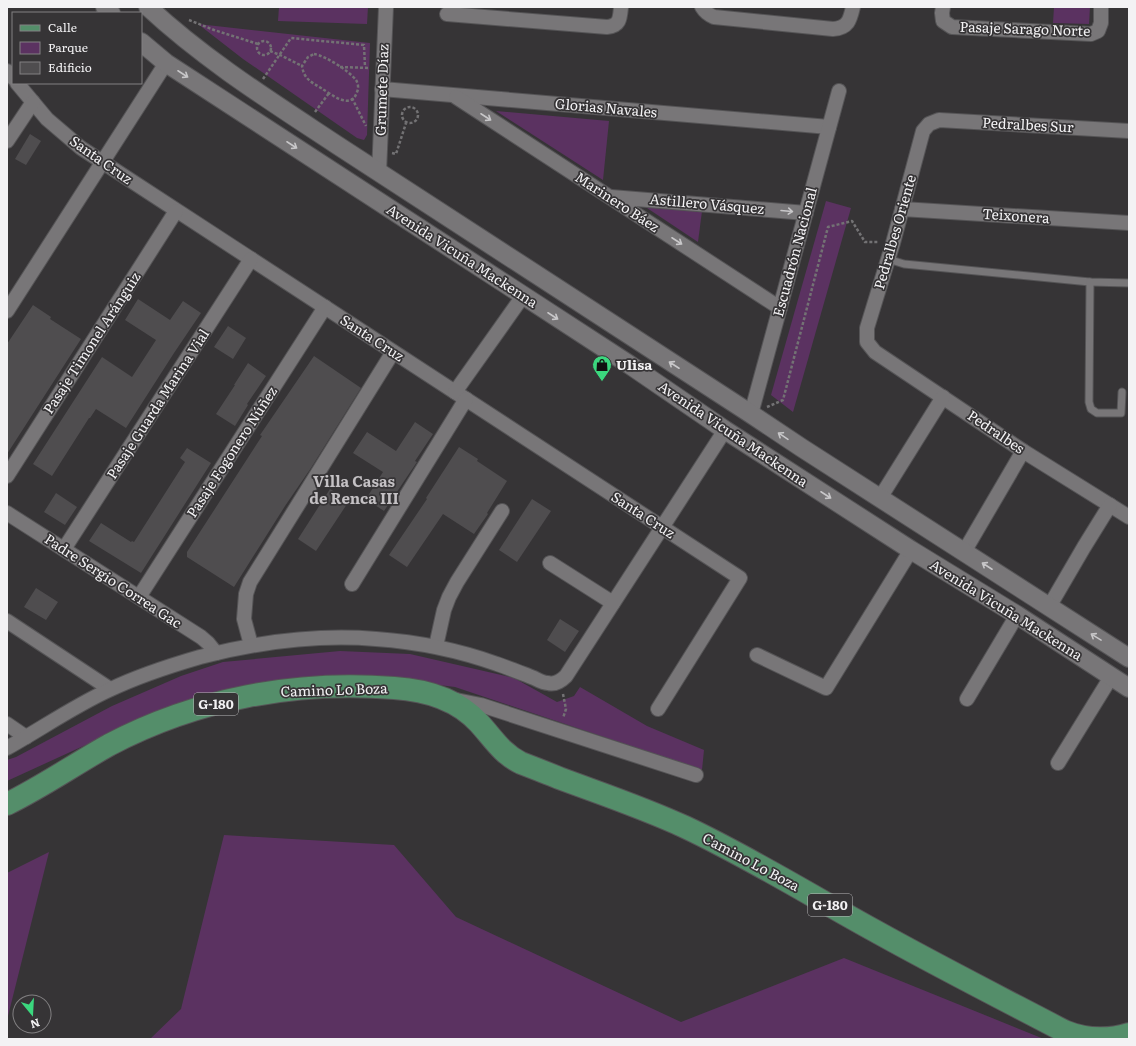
<svg xmlns="http://www.w3.org/2000/svg" width="1136" height="1046" font-family="Literata,serif">
  <style>
    .green { fill: #5b3261 }
    .building { fill: #4f4d4f }
    .lines { fill: none; stroke-linecap: round; stroke-linejoin: round }
    .service-casing { stroke: #555456; stroke-width: 9 }
    .minor-casing { stroke: #555456; stroke-width: 16 }
    .tertiary-casing { stroke: #555456; stroke-width: 20 }
    .primary-casing { stroke: #555456; stroke-width: 24 }
    .path { stroke: #737274; stroke-width: 2.5; stroke-dasharray: 3 2; stroke-linecap: butt }
    .service { stroke: #787678; stroke-width: 7 }
    .minor { stroke: #787678; stroke-width: 14 }
    .tertiary { stroke: #787678; stroke-width: 18 }
    .primary { stroke: #548e6a; stroke-width: 22 }
    .oneway { stroke: #c8c7c9 }
    .labels { text-anchor: middle; stroke-width: 3.5; stroke-linejoin: round; paint-order: stroke }
    .shield { fill: #363436; stroke: #bab9bb; stroke-width: 1 }
    .shield-label { font-size: 13px; font-weight: bold; fill: #f3f2f4 }
    .street-label { font-size: 14px; fill: #f3f2f4; stroke: #363436 }
    .poi-label { font-size: 14px; font-weight: bold; fill: #f3f2f4; stroke: #363436; text-anchor: start }
    .neighbourhood-label { font-size: 15px; font-weight: bold; fill: #c4c1c4; stroke: #363436 }
  </style>
  <rect width="100%" height="100%" fill="#363436"/>
  <g class="green">
    <path d="M279,7H368L367,24L278,21Z"/>
    <path d="M1054,7H1090L1089,24L1053,23Z"/>
    <path d="M198,24L370,43L367,135L364,140L357,138L243,59Z"/>
    <path d="M496,111L609,121L603,180Z"/>
    <path d="M826,201L851,208L793,412L771,395Z"/>
    <path d="M638,202L702,211L698,242Z"/>
    <path d="M340,651L410,654L514,678L557,702L574,696L580,687L647,726L704,750L702,770L455,687L361,675L260,685L175,704L7,781V760L16,757L112,706L181,676L223,662Z"/>
    <path d="M224,835L394,845L456,917L681,1022L844,958L1044,1039H150L181,1009Z"/>
    <path d="M49,852L8,1016H7V873Z"/>
  </g>
  <g class="building">
    <path d="M30,134L41,141L26,165L15,159Z"/>
    <path d="M138,299L170,320L183,301L201,313L174,353L126,428L96,409L90,418H89L52,476L33,464L102,357L132,377L156,340L125,320Z"/>
    <path d="M33,305L51,317L50,319L81,339L7,454V344Z"/>
    <path d="M228,326L246,338L233,359L214,347Z"/>
    <path d="M314,356L361,388L311,468L285,506L234,587L187,557V552L262,436L260,435Z"/>
    <path d="M248,363L266,376L247,404L248,405L235,426L216,414L235,385H234Z"/>
    <path d="M415,422L433,434L415,461L417,462L384,511L366,499L383,472L353,453L367,432L396,451Z"/>
    <path d="M459,447L478,459L477,461L507,481L487,513L488,514L474,534L443,514L407,567L389,555L427,499L426,498Z"/>
    <path d="M187,448L211,463L141,573L89,541L101,523L131,542L132,541L134,542L185,462L180,458Z"/>
    <path d="M330,489L349,501L316,551L298,539Z"/>
    <path d="M56,493L77,507L65,525L44,512Z"/>
    <path d="M532,499L551,511L517,562L499,550Z"/>
    <path d="M36,588L58,602L46,620L24,607Z"/>
    <path d="M560,619L579,631L565,652L547,640Z"/>
  </g>
  <g class="lines">
    <g class="service-casing">
      <g id="service">
        <path d="M888,259L904,264L1090,282L1129,283"/>
        <path d="M1090,282L1089,402L1091,409L1097,413H1121L1122,392"/>
      </g>
    </g>
    <g class="minor-casing">
      <g id="minor">
        <path d="M702,7C705,12 709,15 714,17L833,29C848,28 850,20 853,7"/>
        <path d="M943,7L942,13L943,21L952,27L1091,34L1098,31L1101,23V7"/>
        <path d="M447,14L607,27C620,26 620,18 621,7"/>
        <path d="M7,71L13,78"/>
        <path d="M17,83L47,119L81,148L740,578L658,709"/>
        <path d="M382,89L829,127"/>
        <path d="M456,97L780,308"/>
        <path d="M1129,131L939,120L929,124L923,131L893,243L867,328V342L875,352L1023,451L1129,517"/>
        <path d="M7,141L33,102"/>
        <path d="M379,173L386,7"/>
        <path d="M611,197L806,213"/>
        <path d="M902,209L1129,223"/>
        <path d="M7,311L166,63"/>
        <path d="M455,392L523,296"/>
        <path d="M751,414L839,91"/>
        <path d="M7,476L176,211"/>
        <path d="M880,498L943,397"/>
        <path d="M7,513L201,637L208,643L216,653"/>
        <path d="M64,549L251,259"/>
        <path d="M964,552L1023,451"/>
        <path d="M550,563L613,603"/>
        <path d="M352,584L466,399"/>
        <path d="M139,597L325,307"/>
        <path d="M1049,607L1084,547L1110,505"/>
        <path d="M7,621L110,689"/>
        <path d="M251,645L244,619L246,594L250,582L393,352"/>
        <path d="M436,646L444,610L449,597L457,582L502,511"/>
        <path d="M757,655L826,688L911,550"/>
        <path d="M967,699L1017,615"/>
        <path d="M456,700L481,705L696,775"/>
        <path d="M7,724L26,737"/>
        <path d="M7,748C41,729 74,706 109,690C138,676 169,666 200,657C258,642 316,634 376,639C418,642 458,650 497,664C509,668 521,673 534,678C538,680 543,683 548,683C555,685 561,681 566,676L725,430"/>
        <path d="M1058,763L1111,677"/>
      </g>
    </g>
    <g class="tertiary-casing">
      <g id="tertiary">
        <path d="M105,7L111,13"/>
        <path d="M148,7C205,60 272,102 337,145L751,414L802,448L1129,658"/>
        <path d="M141,42L166,63L630,365L725,430L911,550L1017,615L1129,688"/>
      </g>
    </g>
    <g class="primary-casing">
      <path id="primary" d="M7,804C42,787 75,764 109,745C196,699 296,680 394,688C426,690 457,699 479,723C492,737 502,754 521,763C534,768 547,773 559,778C602,794 644,808 685,827C751,858 813,897 877,932C938,966 1001,998 1064,1031C1086,1040 1106,1041 1129,1034"/>
    </g>
    <g class="path">
      <path d="M189,20L214,30L258,44"/>
      <circle cx="264" cy="48" r="7"/>
      <path d="M270,51L280,55L302,66"/>
      <path d="M314,54C326,56 349,71 356,80C358,83 359,88 357,92C351,111 331,94 321,88C311,82 304,79 302,66L308,57Z"/>
      <path d="M340,67L370,68"/>
      <path d="M263,79L291,38L364,45L365,67"/>
      <path d="M352,98L366,126"/>
      <circle cx="410" cy="115" r="8"/>
      <path d="M315,112L329,93"/>
      <path d="M392,153L396,154L406,123"/>
      <path d="M767,407L783,400L828,227L852,221L865,242H879"/>
      <path d="M563,694L566,709L563,718"/>
    </g>
    <use href="#service" class="service"/>
    <use href="#minor" class="minor"/>
    <use href="#tertiary" class="tertiary"/>
    <use href="#primary" class="primary"/>
  </g>
  <defs><path id="oneway-shaft" d="M-6 0H5M1.5-3L5.5 0L1.5 3" fill="none" stroke-width="1.6" stroke-linecap="round" stroke-linejoin="round"/></defs>
  <g class="oneway">
    <use href="#oneway-shaft" transform="translate(183 74) rotate(33)"/>
    <use href="#oneway-shaft" transform="translate(486 117) rotate(33)"/>
    <use href="#oneway-shaft" transform="translate(292 145) rotate(33)"/>
    <use href="#oneway-shaft" transform="translate(787 211) rotate(5)"/>
    <use href="#oneway-shaft" transform="translate(677 241) rotate(33)"/>
    <use href="#oneway-shaft" transform="translate(553 316) rotate(33)"/>
    <use href="#oneway-shaft" transform="translate(674 365) rotate(-147)"/>
    <use href="#oneway-shaft" transform="translate(783 436) rotate(-146)"/>
    <use href="#oneway-shaft" transform="translate(826 495) rotate(33)"/>
    <use href="#oneway-shaft" transform="translate(987 566) rotate(-147)"/>
    <use href="#oneway-shaft" transform="translate(1096 637) rotate(-148)"/>
  </g>
  <defs>
    <g id="shop-pin" transform="scale(1)"><path d="M0 17L-7.5 6A9.5 9.5 0 1 1 7.5 6Z" fill="#3bd77e" stroke="#363436"/><path d="M-5-2.5h2.3a2.7 3.5 0 0 1 5.4 0H5L5.5 6h-11ZM-1.5-2.5h3a1.5 2.3 0 0 0-3 0Z" fill="#111"/></g>
  </defs>
  <g fill-rule="evenodd">
    <use href="#shop-pin" x="602" y="365"/>
  </g>
  <g class="labels">
    <g class="shield">
      <rect x="194" y="693" width="44" height="22" rx="3"/>
      <rect x="808" y="894" width="44" height="22" rx="3"/>
    </g>
    <g class="shield-label">
      <text x="216" y="709">G-180</text>
      <text x="830" y="910">G-180</text>
    </g>
    <g class="street-label">
      <text transform="translate(1025 29) rotate(2)" y="5">Pasaje Sarago Norte</text>
      <text transform="translate(382 90) rotate(-88)" y="5">Grumete Díaz</text>
      <text transform="translate(606 108) rotate(5)" y="5">Glorias Navales</text>
      <text transform="translate(1028 125) rotate(3)" y="5">Pedralbes Sur</text>
      <text transform="translate(101 160) rotate(35)" y="5">Santa Cruz</text>
      <text transform="translate(617 202) rotate(33)" y="5">Marinero Báez</text>
      <text transform="translate(707 204) rotate(5)" y="5">Astillero Vásquez</text>
      <text transform="translate(1016 216) rotate(4)" y="5">Teixonera</text>
      <text transform="translate(895 232) rotate(-74)" y="5">Pedralbes Oriente</text>
      <text transform="translate(795 252) rotate(-75)" y="5">Escuadrón Nacional</text>
      <text transform="translate(462 256) rotate(33)" y="5">Avenida Vicuña Mackenna</text>
      <text transform="translate(372 338) rotate(33)" y="5">Santa Cruz</text>
      <text transform="translate(92 343) rotate(-57)" y="5">Pasaje Timonel Aránguiz</text>
      <text transform="translate(158 404) rotate(-57)" y="5">Pasaje Guarda Marina Vial</text>
      <text transform="translate(996 432) rotate(34)" y="5">Pedralbes</text>
      <text transform="translate(733 434) rotate(34)" y="5">Avenida Vicuña Mackenna</text>
      <text transform="translate(232 452) rotate(-57)" y="5">Pasaje Fogonero Núñez</text>
      <text transform="translate(643 515) rotate(33)" y="5">Santa Cruz</text>
      <text transform="translate(113 581) rotate(33)" y="5">Padre Sergio Correa Gac</text>
      <text transform="translate(1006 610) rotate(32)" y="5">Avenida Vicuña Mackenna</text>
      <text transform="translate(334 690) rotate(-2)" y="5">Camino Lo Boza</text>
      <text transform="translate(751 862) rotate(28)" y="5">Camino Lo Boza</text>
    </g>
    <g class="poi-label">
      <text x="616" y="370">Ulisa</text>
    </g>
    <g class="neighbourhood-label">
      <text x="354" y="487">Villa Casas<tspan x="354" dy="17">de Renca III</tspan></text>
    </g>
  </g>
  <rect width="1136" height="1046" fill="none" stroke="#f3f2f4" stroke-width="16"/>
  <rect x="12" y="12" width="130" height="72" fill="#363436" stroke="#828082"/>
  <rect x="20" y="25" width="20" height="6" fill="#548e6a" stroke="#828082"/>
  <text x="48" y="32" font-size="12" fill="#f3f2f4">Calle</text>
  <rect x="20" y="42" width="20" height="12" fill="#5b3261" stroke="#828082"/>
  <text x="48" y="52" font-size="12" fill="#f3f2f4">Parque</text>
  <rect x="20" y="62" width="20" height="12" fill="#4f4d4f" stroke="#828082"/>
  <text x="48" y="72" font-size="12" fill="#f3f2f4">Edificio</text>
  <g transform="translate(32 1014) rotate(162)"><circle r="19" fill="#363436" stroke="#828082"/>
  <path d="M0-3L7 15L0 10L-7 15Z" fill="#3bd77e"/>
  <text y="-6" font-size="11" font-weight="bold" text-anchor="middle" fill="#f3f2f4">N</text>
  </g>
</svg>
